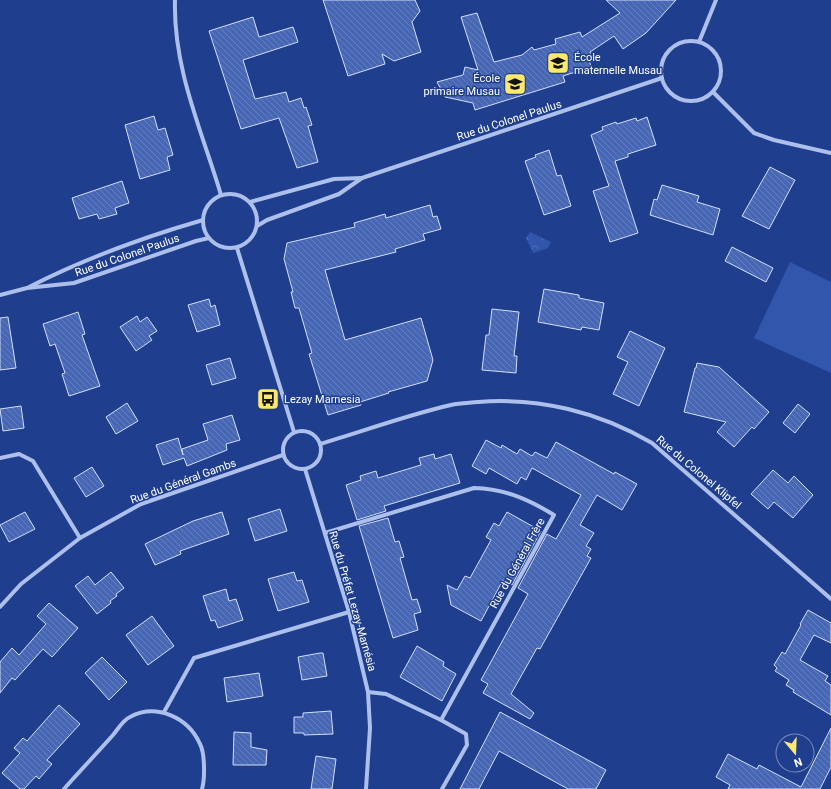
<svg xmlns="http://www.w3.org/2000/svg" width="831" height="789" font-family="Roboto,sans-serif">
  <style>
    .grass { fill: #3256ab }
    .forest { fill: url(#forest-crowns) }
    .building { fill: url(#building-back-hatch); stroke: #d2def9 }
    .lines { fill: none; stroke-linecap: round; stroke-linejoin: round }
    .street { stroke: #adc0ec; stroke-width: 4 }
    .labels { text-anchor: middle; stroke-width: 3; stroke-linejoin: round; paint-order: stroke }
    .poi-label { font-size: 11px; fill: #fff; stroke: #1f3e8e; text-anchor: start }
    .street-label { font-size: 11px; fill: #fff; stroke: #1f3e8e }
  </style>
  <defs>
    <pattern id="forest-crowns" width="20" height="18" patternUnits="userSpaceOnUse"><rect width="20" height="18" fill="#3256ab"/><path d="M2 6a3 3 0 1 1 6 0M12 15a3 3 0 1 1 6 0" fill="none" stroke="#516fb8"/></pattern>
    <pattern id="building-back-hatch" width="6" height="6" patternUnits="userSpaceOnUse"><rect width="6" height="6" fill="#4767b5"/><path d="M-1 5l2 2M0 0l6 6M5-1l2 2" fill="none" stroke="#637ec0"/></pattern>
  </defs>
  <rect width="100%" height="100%" fill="#1f3e8e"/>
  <path class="grass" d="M790,262L831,282V373L754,338Z"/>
  <path class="forest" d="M530,232L551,242L548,248L533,253L526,238Z"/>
  <g class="building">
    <path d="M323,0H415L420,11L412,22L421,52L394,61L382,54L385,64L348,76Z"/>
    <path d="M606,0H676L646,33L623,49L614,36L590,52L591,56H588L591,67L563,76L565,82L475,110L473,103L445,97L437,82L463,75L465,67L478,70L461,17L477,13L494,62L522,55L532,47L534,50L556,44L555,39L580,32L582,37L620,13Z"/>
    <path d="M253,17L259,37L293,27L298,42L243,60L255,99L286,92L289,102L301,98L304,108L306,107L312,125L308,126L318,162L297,168L279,118L241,129L209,31Z"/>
    <path d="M154,116L158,130L165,128L173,155L167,157L170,170L140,179L125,125Z"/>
    <path d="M647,117L656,145L628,154V157L615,161L638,233L610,242L593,191L609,186L591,135L603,130L602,127L616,122L617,124L636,118L637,121Z"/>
    <path d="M549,150L557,176L561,175L571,206L544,215L525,161L536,157L535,155Z"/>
    <path d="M770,167L795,180L769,229L742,216Z"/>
    <path d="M122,181L129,203L115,208L117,214L99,219L97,214L79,219L72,198Z"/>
    <path d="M662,185L699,196L697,202L720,209L713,235L650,215L654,199L657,200Z"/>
    <path d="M430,205L433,217L437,216L441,229L423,234L425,240L395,249L396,252L325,270L345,340L421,318L433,360L427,381L388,392L389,393L360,402L361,405L328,415L309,354L312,353L299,308H295L291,292H293L284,259L287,243L355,227L354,223L385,214L386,218Z"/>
    <path d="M732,247L773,268L766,282L725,261Z"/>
    <path d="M544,289L579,295V298L604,303L599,330L582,327L581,330L538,322Z"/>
    <path d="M209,299L211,307L215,305L220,325L197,332L188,305Z"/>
    <path d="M492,309L519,312L514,356H517L516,373L482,370L486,335H489Z"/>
    <path d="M78,312L85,334L82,335L100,386L69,396L62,374L65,373L55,344L50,346L43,324Z"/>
    <path d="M137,316L140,322L147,317L157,331L149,336L152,340L136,351L120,327Z"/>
    <path d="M8,317L16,368L0,370V318Z"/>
    <path d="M630,331L665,348L639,406L613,394L628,362L617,357Z"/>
    <path d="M230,358L236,378L212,385L206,365Z"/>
    <path d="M697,363L719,367L769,412L754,429L752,427L734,447L717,432L726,422L684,412L695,368H696Z"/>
    <path d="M127,403L138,421L116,434L106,417Z"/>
    <path d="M798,404L810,414L795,433L783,423Z"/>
    <path d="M21,406L24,428L3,431L0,409Z"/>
    <path d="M232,415L240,440L226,444L227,450L187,466L184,458L163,465L156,445L178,438L183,455L182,449L208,440L203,424Z"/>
    <path d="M486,440L501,448L502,445L517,454L520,449L532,456L535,452L547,458L556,442L614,474L615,472L637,484L622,510L597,495L580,525L594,533L586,546L591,549L587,556L591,558L540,649L537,648L511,694L534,713L530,719L483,693L488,684L481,680L528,594L518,588L547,534L556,539L581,495L532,468L526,480L521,477L517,484L489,468L486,474L472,466Z"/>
    <path d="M434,454L435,459L451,454L460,483L384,506L386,511L357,520L346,485L361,480L360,476L376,471L378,478L421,465L419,458Z"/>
    <path d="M92,467L104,486L86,497L74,478Z"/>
    <path d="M773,470L788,483L794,476L813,495L793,518L774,502L768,509L751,494Z"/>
    <path d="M280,509L287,531L255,541L248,519Z"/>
    <path d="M25,512L35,529L9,542L0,525Z"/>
    <path d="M222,512L229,534L180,551L181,554L155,565L145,544L193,521Z"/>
    <path d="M507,512L541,531L512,585L503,580L481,621L451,605L447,585L457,590L465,576L470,578L491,540L486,537L494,523L499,526Z"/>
    <path d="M388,518L395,542L399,541L404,557L400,558L412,600L417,599L421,612L414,614L418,630L393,638L359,526Z"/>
    <path d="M111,572L124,588L116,594L117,596L110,601L111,603L97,614L75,586L88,576L95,585Z"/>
    <path d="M294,572L297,581L302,580L309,602L278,611L268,579Z"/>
    <path d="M226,589L229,601L236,599L243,620L218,628L215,620L211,621L203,596Z"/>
    <path d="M49,603L78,628L52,657L43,649L15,680L12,678L0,693V662L12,648L19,655L46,624L37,616Z"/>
    <path d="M808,610L831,623V643L814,635L800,660L828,676L825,681L831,685V715L793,692L794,690L786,685L789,680L775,671L777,668L774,665L782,652L785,654L801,625L800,624Z"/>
    <path d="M152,616L174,646L148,665L126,635Z"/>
    <path d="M417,646L444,662L443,666L456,674L442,701L400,677Z"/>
    <path d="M320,653H323L327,676L302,680L298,657Z"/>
    <path d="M102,657L127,682L109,700L85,673Z"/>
    <path d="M259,673L263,696L227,702L224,678Z"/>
    <path d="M59,705L80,724L47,760L52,764L39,779L36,776L24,789H20L2,773L20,753L14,748L23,738L27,741Z"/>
    <path d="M331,711L333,734L304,735V733H294V717H303V713Z"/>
    <path d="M500,712L606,770L596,789H568L499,751L479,789H460Z"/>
    <path d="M831,728V767L820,789H728L730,785L716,777L728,754L757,769L759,765L801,787Z"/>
    <path d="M234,732L251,733V747L267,750L266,765H233Z"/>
    <path d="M316,756L336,759L332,789H311Z"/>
  </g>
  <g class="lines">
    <g class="street">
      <path d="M175,0C173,69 202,131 221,195"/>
      <circle cx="691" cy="71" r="30"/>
      <path d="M699,42L716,0"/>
      <path d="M713,92L754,133L774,140L831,153"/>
      <circle cx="230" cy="221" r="27"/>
      <path d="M250,202L334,179L362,178"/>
      <path d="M257,226L267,220L339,194L362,178L662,78"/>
      <path d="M237,248L294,432"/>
      <path d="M29,287C84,259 144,237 203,220"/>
      <path d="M0,295L27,288L74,283L196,241L209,238"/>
      <circle cx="302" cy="450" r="19"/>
      <path d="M320,444C364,431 407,415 451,405C460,403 469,403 478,402C539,397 599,412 652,443L831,599"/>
      <path d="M0,458L19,454L33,461L80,538"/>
      <path d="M305,469L349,612L368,692L370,728L366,789"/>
      <path d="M325,533L474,488C505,489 528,499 554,515L441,720L386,694L368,692"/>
      <path d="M0,607L21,584L80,538L141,504L283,455"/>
      <path d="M164,712L194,658L349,612"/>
      <path d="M441,720L466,734L467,745L442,789"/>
      <path d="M64,789C80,771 97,753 113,735C118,729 123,720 130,717C156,703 188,717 200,744C205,753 205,779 202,789"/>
    </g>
  </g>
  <defs>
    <g id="school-square" transform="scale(1.15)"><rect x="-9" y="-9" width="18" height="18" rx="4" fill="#fbe86d" stroke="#1f3e8e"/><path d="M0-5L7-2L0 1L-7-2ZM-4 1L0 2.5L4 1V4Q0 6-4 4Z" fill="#111"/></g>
    <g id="bus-square" transform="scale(1.15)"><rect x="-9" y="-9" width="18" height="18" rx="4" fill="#fbe86d" stroke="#1f3e8e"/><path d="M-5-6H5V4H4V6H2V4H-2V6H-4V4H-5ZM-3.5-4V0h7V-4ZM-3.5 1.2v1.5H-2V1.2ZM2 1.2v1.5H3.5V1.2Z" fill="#111"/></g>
  </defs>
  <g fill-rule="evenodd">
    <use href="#school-square" x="558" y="63"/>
    <use href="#school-square" x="515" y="84"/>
    <use href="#bus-square" x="268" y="399"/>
  </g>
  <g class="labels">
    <g class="poi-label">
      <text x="574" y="61">École<tspan x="574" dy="13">maternelle Musau</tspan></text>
      <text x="500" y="82" text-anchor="end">École<tspan x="500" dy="13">primaire Musau</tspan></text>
      <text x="284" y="403">Lezay Marnesia</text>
    </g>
    <g class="street-label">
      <text transform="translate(509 120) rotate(-18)" y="4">Rue du Colonel Paulus</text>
      <text transform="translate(127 255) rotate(-19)" y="4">Rue du Colonel Paulus</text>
      <text transform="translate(699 472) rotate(40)" y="4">Rue du Colonel Klipfel</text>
      <text transform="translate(183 481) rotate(-20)" y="4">Rue du Général Gambs</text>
      <text transform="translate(517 563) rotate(-61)" y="4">Rue du Général Frère</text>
      <text transform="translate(353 601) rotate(74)" y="4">Rue du Préfet Lezay-Marnésia</text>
    </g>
  </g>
  <g transform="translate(795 753) rotate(161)"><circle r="19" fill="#1f3e8e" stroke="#798bbb"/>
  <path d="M0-3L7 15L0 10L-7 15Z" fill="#fbe86d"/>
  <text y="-6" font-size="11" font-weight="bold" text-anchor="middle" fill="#ffffff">N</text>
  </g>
</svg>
